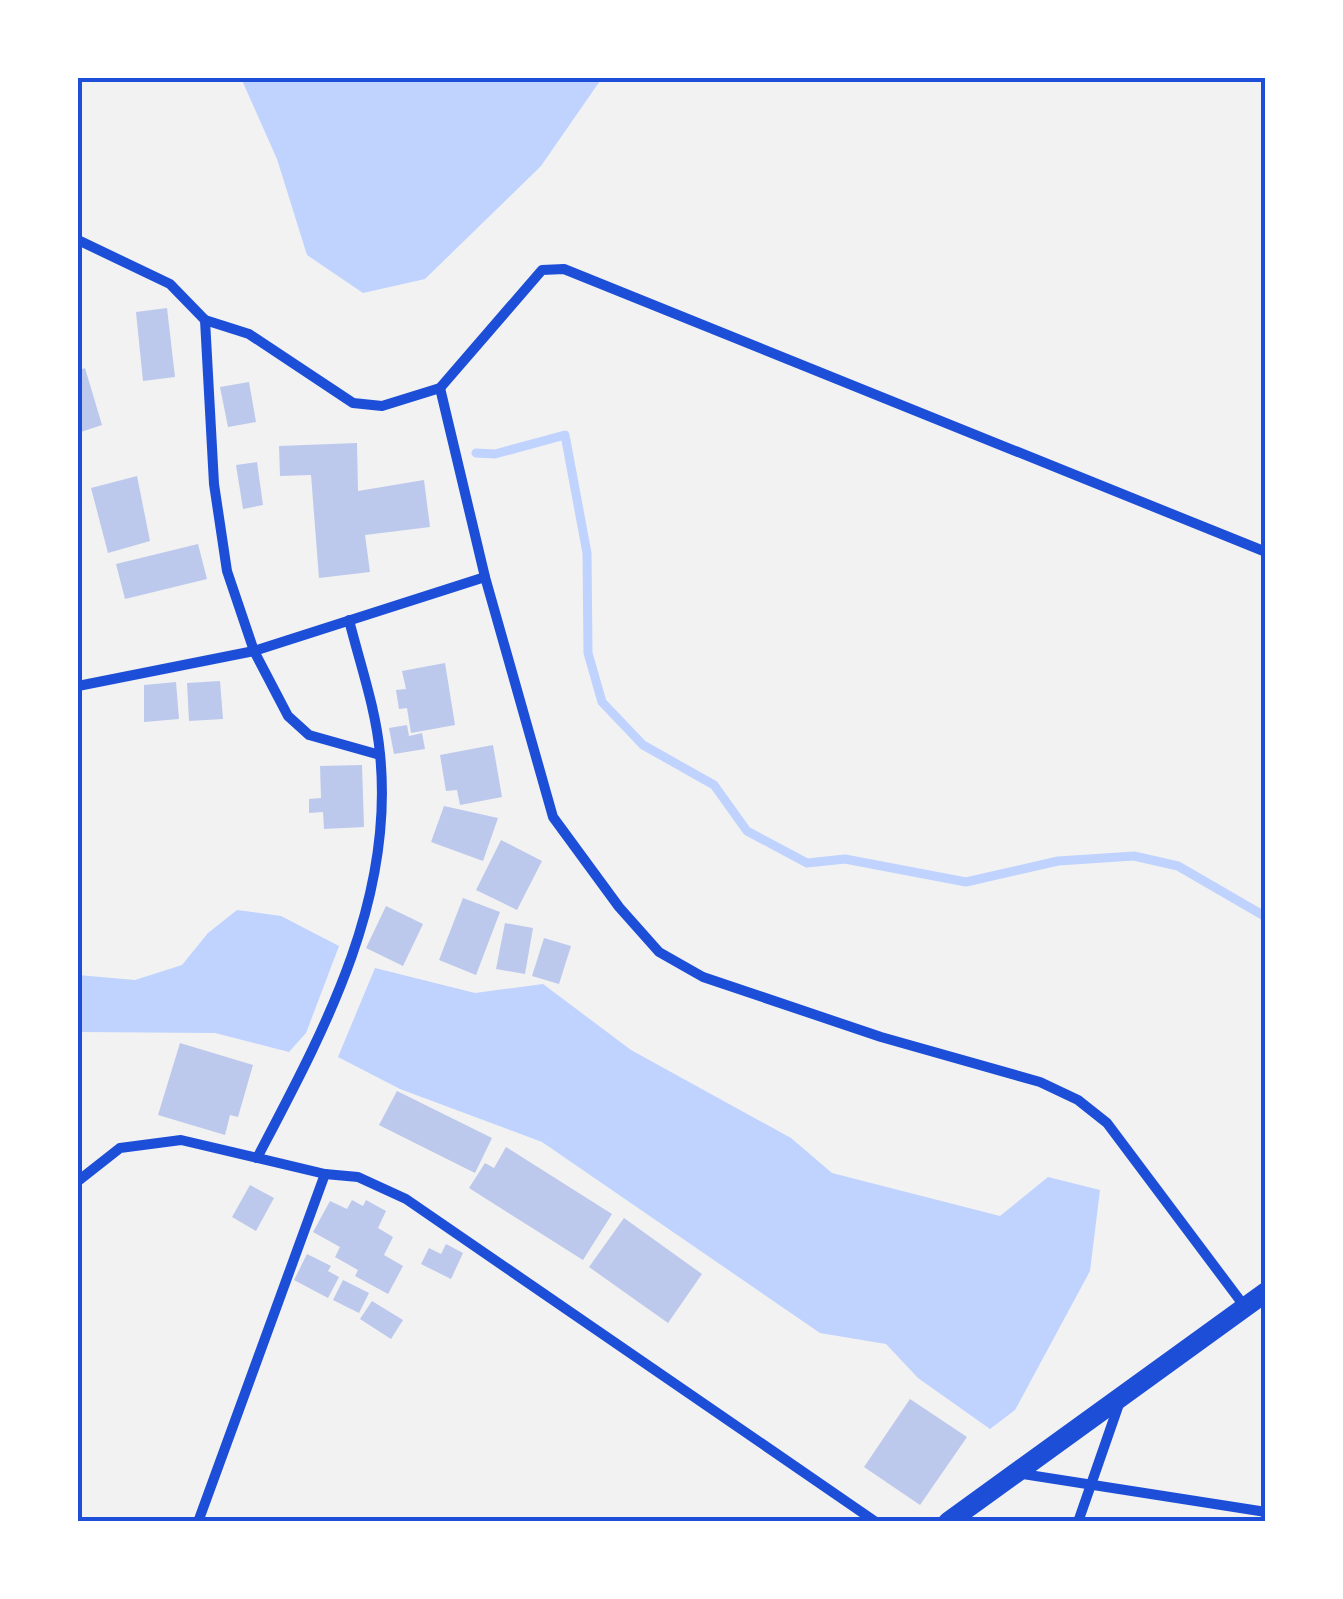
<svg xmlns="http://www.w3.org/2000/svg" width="1343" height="1599" font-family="'Sofia Sans Condensed',sans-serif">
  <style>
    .water { fill: #bfd3fe }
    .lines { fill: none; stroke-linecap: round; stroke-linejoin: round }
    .stream { stroke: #bfd3fe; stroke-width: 9 }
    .building { fill: #bdc9ec }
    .minor { stroke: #1d4ed8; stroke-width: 10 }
    .secondary { stroke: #1d4ed8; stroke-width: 20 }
    .neatline { fill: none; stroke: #1d4ed8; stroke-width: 4 }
  </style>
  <rect width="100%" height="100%" fill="#f2f2f2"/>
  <g class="water">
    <path d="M241,78H602L541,166L425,279L363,293L307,255L277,159Z"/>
    <path d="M237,910L281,916L339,946L306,1033L289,1052L215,1033L78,1032V975L135,980L182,965L208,933Z"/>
    <path d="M375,968L475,993L543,984L631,1050L791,1138L832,1173L1000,1216L1048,1177L1100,1190L1090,1271L1015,1410L990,1429L918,1378L886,1344L820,1333L542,1142L400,1089L338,1057Z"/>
  </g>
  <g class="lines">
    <path class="stream" d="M476,453L495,454L565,435L587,553L588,653L602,702L643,745L714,785L747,831L807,863L845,859L966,882L1058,861L1134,856L1178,866L1266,917"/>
  </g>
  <g class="building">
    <path d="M167,308L175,377L143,381L136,312Z"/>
    <path d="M85,368L102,425L78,433V371Z"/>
    <path d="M249,382L256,422L228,427L220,387Z"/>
    <path d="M357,443L358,491L424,480L430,527L365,535L370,572L319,578L311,475L280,476L279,446Z"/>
    <path d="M257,462L263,505L243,509L236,465Z"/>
    <path d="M137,476L150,541L108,553L91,488Z"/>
    <path d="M198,544L207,579L125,599L116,564Z"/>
    <path d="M445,663L455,725L411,733L407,708L399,709L396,690L406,689L402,671Z"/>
    <path d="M220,681L223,719L189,721L187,683Z"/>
    <path d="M176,682L179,719L144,722V685Z"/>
    <path d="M407,725L409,736L422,733L425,749L394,754L389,728Z"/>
    <path d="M493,745L502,797L460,805L457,790L446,791L440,755Z"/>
    <path d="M362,765L364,827L324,829L323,812L309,813V799L321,798L320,766Z"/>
    <path d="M444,806L498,818L483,861L431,842Z"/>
    <path d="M501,840L542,861L517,910L476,890Z"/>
    <path d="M463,898L500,912L476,975L439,960Z"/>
    <path d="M386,906L423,924L403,966L366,948Z"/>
    <path d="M505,923L533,928L525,974L496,969Z"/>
    <path d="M544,938L571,946L559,984L532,976Z"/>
    <path d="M180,1043L253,1065L238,1117L230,1115L225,1135L158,1115Z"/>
    <path d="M397,1091L492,1138L475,1173L379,1125Z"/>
    <path d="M506,1147L612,1214L583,1260L469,1188L485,1163L494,1168Z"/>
    <path d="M250,1185L274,1198L256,1231L232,1217Z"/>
    <path d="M352,1200L363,1206L366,1200L386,1211L378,1228L393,1237L384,1255L403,1266L388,1294L355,1276L358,1270L335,1257L340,1247L313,1232L330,1201L347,1209Z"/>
    <path d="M624,1218L702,1274L668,1323L589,1267Z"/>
    <path d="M446,1244L463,1253L451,1279L421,1264L429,1248L441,1254Z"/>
    <path d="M307,1254L331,1266L328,1271L339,1277L328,1298L294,1280Z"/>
    <path d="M343,1280L369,1293L359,1313L333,1300Z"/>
    <path d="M372,1301L403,1320L391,1339L360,1319Z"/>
    <path d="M910,1399L967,1437L920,1505L864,1467Z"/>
  </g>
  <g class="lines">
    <g class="minor">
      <path d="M78,240L170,284L205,320L214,484L227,571L254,651L288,716L309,735L380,755"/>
      <path d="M205,320L249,334L353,403L382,406L440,388L542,270L564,269L1266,552"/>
      <path d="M440,388L485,577L553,817L619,907L659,952L703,977L881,1037L1040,1082L1078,1100L1107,1123L1245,1307"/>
      <path d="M78,686L254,651L485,577"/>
      <path d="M257,1158C323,1032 395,902 380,754C376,709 360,664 349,620"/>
      <path d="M78,1181L120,1148L181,1140L325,1174L358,1177L406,1199L876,1522"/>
      <path d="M1016,1473L1266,1512"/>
      <path d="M198,1522L325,1174"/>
      <path d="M1078,1522L1119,1404"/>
    </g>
    <path class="secondary" d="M948,1522L1266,1292"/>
  </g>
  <rect width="1343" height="1599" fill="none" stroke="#ffffff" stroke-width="160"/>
  <rect x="80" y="80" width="1183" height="1439" class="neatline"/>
</svg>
